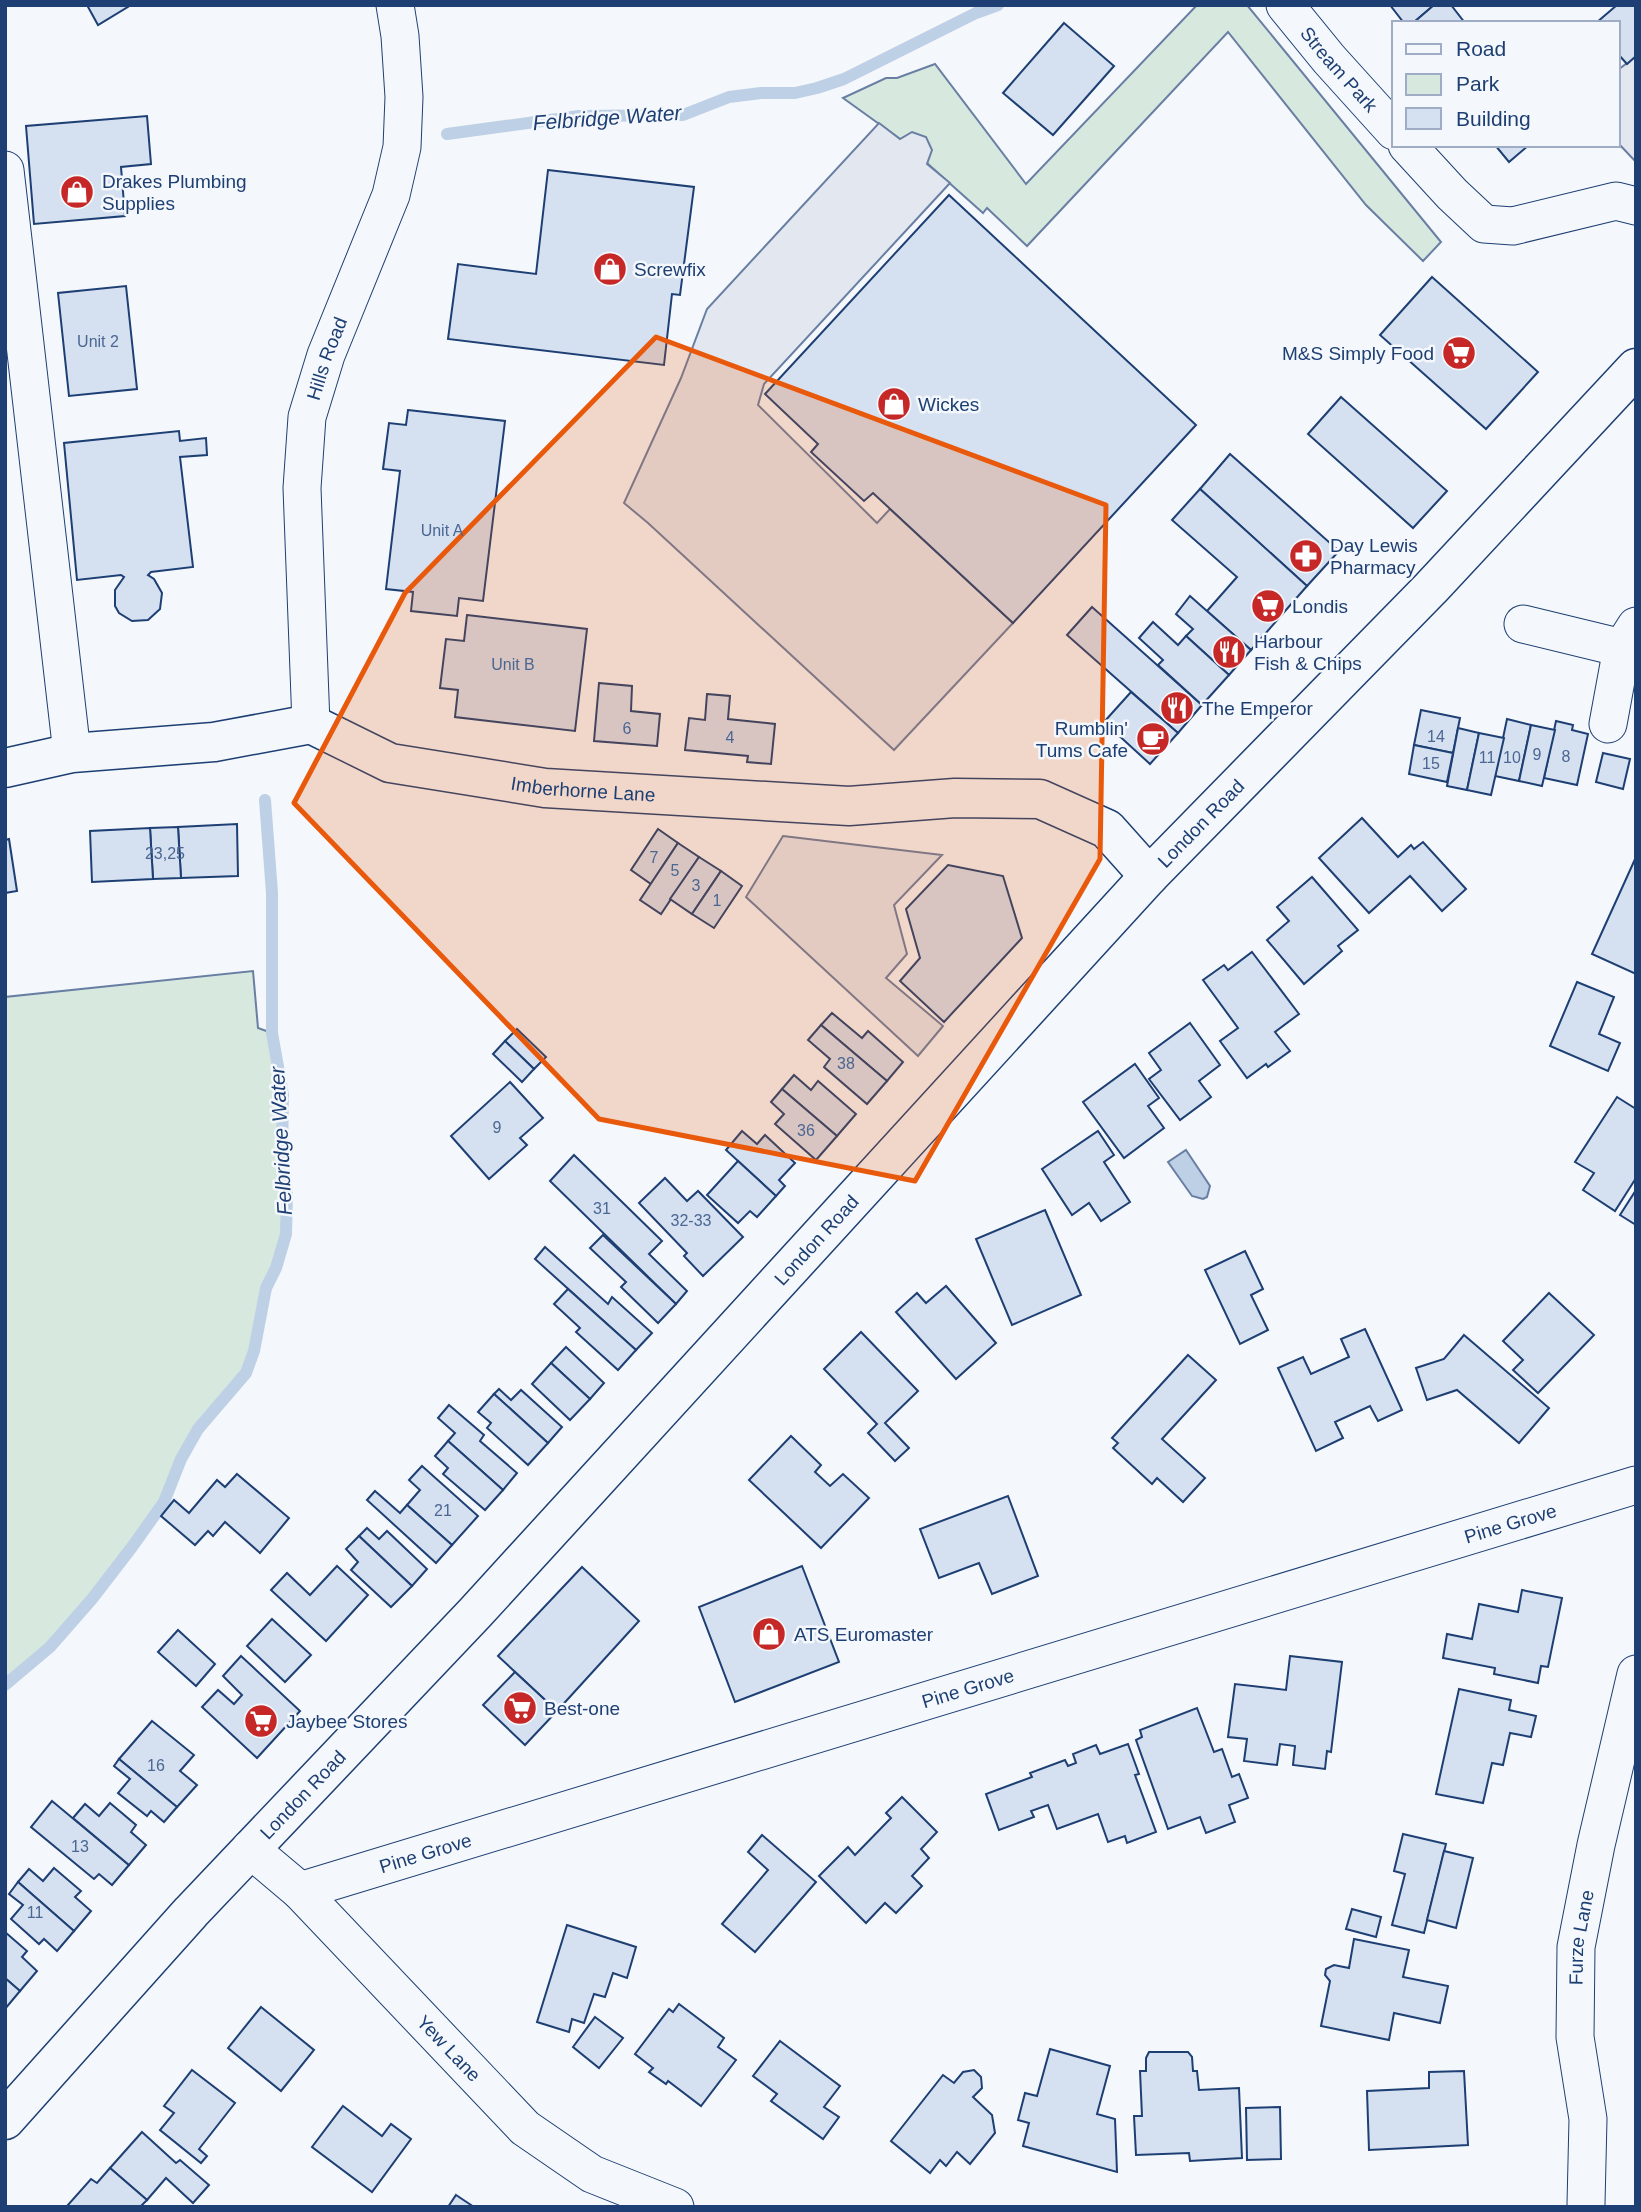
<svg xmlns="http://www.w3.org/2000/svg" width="1641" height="2212" font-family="Helvetica,sans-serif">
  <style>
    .green { fill: #d7e8df; stroke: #687fa3; stroke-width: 2 }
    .parking { fill: #e3e8f0; stroke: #687fa3; stroke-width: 2 }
    .water { fill: #bed0e5; stroke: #687fa3; stroke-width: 2 }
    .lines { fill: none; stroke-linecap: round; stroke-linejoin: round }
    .stream { stroke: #bed0e5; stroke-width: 12 }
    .building { fill: #d5e0f0; stroke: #1d3f73; stroke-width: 2 }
    .minor-casing { stroke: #1d3f73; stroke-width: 39 }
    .tertiary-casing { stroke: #1d3f73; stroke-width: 41 }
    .trunk-casing { stroke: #1d3f73; stroke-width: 41 }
    .minor { stroke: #f4f7fb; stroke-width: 37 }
    .tertiary { stroke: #f4f7fb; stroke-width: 38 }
    .trunk { stroke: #f4f7fb; stroke-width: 38 }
    .marked { fill: #e8590c; fill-opacity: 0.2; stroke: #e8590c; stroke-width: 5; stroke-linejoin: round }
    .labels { text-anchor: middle; stroke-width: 5; stroke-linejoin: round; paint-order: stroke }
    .number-label { font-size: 16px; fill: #4b6792 }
    .street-label { font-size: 19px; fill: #1d3f73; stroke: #f4f7fb }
    .poi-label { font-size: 19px; fill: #1d3f73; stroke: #f4f7fb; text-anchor: start }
    .water-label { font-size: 21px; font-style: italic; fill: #1d3f73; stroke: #f4f7fb }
  </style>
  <rect width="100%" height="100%" fill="#f4f7fb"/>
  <g class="green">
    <path d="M1197,5H1247L1441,242L1423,261L1366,205L1228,32L1027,246L987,208L983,213L900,139L843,98L886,78H897L935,64L1026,184Z"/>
    <path d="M253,971L258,1028L272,1033L283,1095L282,1157L287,1193L286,1234L276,1268L266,1288L254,1351L246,1373L198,1429L181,1459L164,1502L92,1599L50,1647L5,1685V997Z"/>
  </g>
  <g class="parking">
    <path d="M1636,56V162L1618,143V70Z"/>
    <path d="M879,123L900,139L912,132L926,137L932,150L927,164L950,183L764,384L758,405L877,523L890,509L1013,623L894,750L648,523L624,503L681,378L707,309Z"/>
    <path d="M783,836L942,855L894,905L907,954L886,978L943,1026L918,1056L746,897Z"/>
  </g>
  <path class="water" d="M1186,1150L1210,1186L1207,1197L1203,1199L1192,1196L1168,1162Z"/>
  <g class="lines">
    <g class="stream">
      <path d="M447,134L579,116L683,115L729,97L761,93H795L817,88L844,79L976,13L998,5"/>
      <path d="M5,1685L50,1647L92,1599L132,1547L164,1502L181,1459L198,1429L246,1373L254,1351L266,1288L276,1268L286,1234L287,1193L282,1157L283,1095L272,1033V893L265,800"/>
    </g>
  </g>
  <g class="building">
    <path d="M87,5H131L98,25Z"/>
    <path d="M1390,5H1434L1413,23H1404Z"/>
    <path d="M1434,5H1451L1465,23H1413Z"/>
    <path d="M1617,5H1636V56L1627,64L1618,54V23H1596Z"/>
    <path d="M1064,23L1114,66L1053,135L1003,93Z"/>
    <path d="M147,116L151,164L121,167L125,216L34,224L26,126Z"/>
    <path d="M1495,145H1529L1509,162Z"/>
    <path d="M548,170L694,187L680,295L672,294L664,365L448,339L458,264L536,274Z"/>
    <path d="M949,195L1196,425L1013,623L873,493L864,501L811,452L818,444L765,394Z"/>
    <path d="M1432,277L1538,372L1486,429L1380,335Z"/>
    <path d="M126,286L137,389L69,396L58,293Z"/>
    <path d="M1341,397L1447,491L1413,528L1308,434Z"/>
    <path d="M408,410L505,421L483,601L459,598L457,616L411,611L413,592L386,589L400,471L383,469L389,423L406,425Z"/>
    <path d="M179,431L180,441L206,438L207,455L180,457L193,567L151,572L148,575L154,579L162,593L160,609L148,620L132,621L119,613L115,606V590L124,577L121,575L77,580L64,443Z"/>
    <path d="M1230,454L1339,551L1307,586L1200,489Z"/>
    <path d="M1200,489L1307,586L1251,650L1207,611L1237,577L1172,520Z"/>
    <path d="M1190,596L1251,650L1229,675L1186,636L1193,629L1176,614Z"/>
    <path d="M1092,607L1202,705L1178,733L1067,635Z"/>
    <path d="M467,615L587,629L575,731L455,717L458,690L440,688L446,639L464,641Z"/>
    <path d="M1153,622L1178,645L1186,636L1229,675L1202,705L1158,665L1163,660L1139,638Z"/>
    <path d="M599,683L632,686L631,711L660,714L657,746L594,741Z"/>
    <path d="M1131,692L1178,733L1150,764L1104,722Z"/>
    <path d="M707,694L730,696L728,719L775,724L771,764L747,762L748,756L685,750L689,718L705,720Z"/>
    <path d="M1421,710L1460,718L1453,753L1414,745Z"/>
    <path d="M1507,719L1531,725L1519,781L1495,776Z"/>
    <path d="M1556,721L1573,725L1572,730L1588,734L1577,785L1544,778Z"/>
    <path d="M1531,725L1555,730L1542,786L1519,781Z"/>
    <path d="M1458,728L1479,733L1467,790L1447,786Z"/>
    <path d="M1479,733L1504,738L1491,795L1467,790Z"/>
    <path d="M1414,745L1453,753L1447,782L1409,774Z"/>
    <path d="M1603,753L1630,759L1623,789L1596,782Z"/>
    <path d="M1362,818L1398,857L1411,845L1414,849L1423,842L1466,889L1442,911L1410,876L1369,913L1319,858Z"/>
    <path d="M237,824L238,876L181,878L178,827Z"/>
    <path d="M178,827L181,878L153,879L150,828Z"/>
    <path d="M150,828L153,879L92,882L90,831Z"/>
    <path d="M658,829L678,843L651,884L631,870Z"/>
    <path d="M9,839L17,891L5,893V840Z"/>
    <path d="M678,843L699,857L661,914L640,900Z"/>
    <path d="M699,857L721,871L692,914L670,899Z"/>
    <path d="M1636,857V974L1592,954Z"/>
    <path d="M948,865L1003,876L1022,938L944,1022L900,981L920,958L906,909Z"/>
    <path d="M721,871L742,886L714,928L692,914Z"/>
    <path d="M1312,877L1358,930L1338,946L1342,951L1304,984L1267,940L1289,921L1277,907Z"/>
    <path d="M1252,952L1299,1014L1275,1032L1290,1051L1268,1067L1266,1064L1247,1078L1220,1041L1238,1028L1203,980L1224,965L1228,970Z"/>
    <path d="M1577,982L1614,997L1599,1034L1620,1043L1608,1071L1550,1046Z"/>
    <path d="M832,1013L862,1038L868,1031L903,1062L887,1081L821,1025Z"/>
    <path d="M1190,1023L1220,1065L1199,1081L1211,1097L1180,1120L1149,1079L1161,1070L1149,1053Z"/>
    <path d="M821,1025L887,1081L867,1104L824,1067L830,1059L808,1040Z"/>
    <path d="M517,1029L546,1057L534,1069L505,1041Z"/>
    <path d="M505,1041L534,1069L522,1082L493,1054Z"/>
    <path d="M1135,1064L1159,1098L1148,1106L1164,1128L1124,1158L1083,1102Z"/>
    <path d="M794,1075L811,1090L818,1081L856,1114L837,1136L782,1089Z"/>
    <path d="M510,1082L543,1118L520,1138L527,1145L489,1179L451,1136Z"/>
    <path d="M782,1089L837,1136L816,1160L775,1124L784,1114L771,1102Z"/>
    <path d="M1617,1097L1636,1109V1178L1615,1211L1583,1190L1594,1173L1575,1162Z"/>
    <path d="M742,1131L757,1144L765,1135L795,1163L779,1180L785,1186L776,1196L726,1150Z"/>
    <path d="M1098,1131L1114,1155L1104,1162L1130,1202L1101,1221L1089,1203L1072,1215L1042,1169Z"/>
    <path d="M574,1155L662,1241L649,1254L687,1291L676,1304L550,1181Z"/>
    <path d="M738,1161L776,1196L757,1217L750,1211L738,1223L707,1195Z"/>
    <path d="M665,1178L687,1201L698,1191L743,1237L703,1276L684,1256L687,1253L639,1203Z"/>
    <path d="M1636,1190V1225L1620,1215Z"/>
    <path d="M1045,1210L1081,1295L1012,1325L976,1239Z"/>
    <path d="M603,1235L676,1304L658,1323L621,1287L626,1282L590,1248Z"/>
    <path d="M545,1247L608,1304L612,1297L652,1333L636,1350L535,1259Z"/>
    <path d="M1245,1251L1263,1289L1251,1295L1268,1330L1240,1344L1205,1270Z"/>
    <path d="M946,1286L996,1343L956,1379L896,1312L917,1293L926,1303Z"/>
    <path d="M568,1289L636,1350L618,1370L576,1332L580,1328L554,1304Z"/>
    <path d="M1549,1293L1594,1335L1538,1393L1513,1370L1523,1360L1503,1341Z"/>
    <path d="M1365,1329L1402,1410L1378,1421L1370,1406L1335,1422L1343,1438L1316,1451L1278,1368L1303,1357L1311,1374L1349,1357L1341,1339Z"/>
    <path d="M861,1332L918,1391L885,1423L909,1448L895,1461L868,1433L877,1424L824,1369Z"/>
    <path d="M1464,1335L1549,1408L1519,1443L1457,1390L1427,1400L1416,1368L1444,1359Z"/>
    <path d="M566,1347L604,1383L590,1399L551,1363Z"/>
    <path d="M1188,1355L1216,1380L1162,1439L1205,1478L1183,1502L1157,1478L1152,1484L1113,1448L1118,1443L1112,1438Z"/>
    <path d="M551,1363L590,1399L570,1420L532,1384Z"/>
    <path d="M499,1389L511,1400L521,1390L562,1427L548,1443L494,1394Z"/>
    <path d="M494,1394L548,1443L528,1465L487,1428L491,1423L478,1412Z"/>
    <path d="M449,1405L484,1435L480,1441L517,1473L503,1490L448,1441L455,1433L438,1418Z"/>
    <path d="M791,1436L821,1465L815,1472L830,1486L843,1474L869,1498L821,1548L749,1480Z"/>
    <path d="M448,1441L503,1490L485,1510L443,1474L448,1468L435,1456Z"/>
    <path d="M422,1466L478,1516L452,1545L407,1505L420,1490L409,1480Z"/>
    <path d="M237,1474L289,1518L260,1553L225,1522L213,1536L208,1531L195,1545L161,1516L174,1500L189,1513L217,1480L225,1487Z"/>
    <path d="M375,1491L400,1513L407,1505L452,1545L436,1563L367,1500Z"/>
    <path d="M1008,1496L1038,1576L992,1594L979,1563L939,1578L920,1529Z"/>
    <path d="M367,1528L379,1539L387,1531L427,1569L412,1586L359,1536Z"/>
    <path d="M359,1536L412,1586L391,1607L351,1570L358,1562L346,1549Z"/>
    <path d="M337,1566L368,1595L326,1641L271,1590L287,1573L310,1595Z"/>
    <path d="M802,1566L839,1662L735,1702L699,1607Z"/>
    <path d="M582,1567L639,1621L557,1711L498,1656Z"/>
    <path d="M1522,1590L1562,1598L1548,1667L1541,1666L1538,1683L1494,1674L1495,1668L1443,1658L1447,1634L1472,1639L1479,1604L1518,1612Z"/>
    <path d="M272,1619L311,1655L285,1682L247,1646Z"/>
    <path d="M178,1630L215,1664L196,1686L158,1652Z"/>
    <path d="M241,1656L300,1711L257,1758L202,1707L218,1690L234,1704L242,1695L223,1676Z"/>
    <path d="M1290,1656L1342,1662L1331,1752L1327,1751L1325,1769L1293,1765L1295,1746L1280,1744L1277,1765L1244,1761L1247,1739L1228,1737L1235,1684L1286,1690Z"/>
    <path d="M515,1672L557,1711L525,1745L483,1705Z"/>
    <path d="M1459,1689L1511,1700L1509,1710L1536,1716L1531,1737L1510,1733L1503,1765L1492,1763L1483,1803L1436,1794Z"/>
    <path d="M1197,1708L1214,1752L1222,1749L1232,1777L1239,1774L1248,1798L1229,1805L1235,1822L1206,1833L1200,1817L1168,1829L1136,1740L1142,1737L1140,1730Z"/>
    <path d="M152,1721L194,1755L180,1771L197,1785L177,1807L119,1759Z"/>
    <path d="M1128,1744L1139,1774L1135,1775L1156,1832L1127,1843L1125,1836L1108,1842L1098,1814L1057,1829L1048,1805L1031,1811L1034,1817L999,1830L986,1794L1032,1777L1030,1773L1065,1760L1068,1766L1076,1763L1073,1754L1096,1745L1100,1754Z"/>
    <path d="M119,1759L177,1807L164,1822L151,1811L147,1816L118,1793L130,1779L114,1766Z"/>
    <path d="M902,1797L937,1832L921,1849L929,1858L912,1876L922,1886L896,1913L885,1903L866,1923L819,1876L848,1847L855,1855L891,1818L886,1813Z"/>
    <path d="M52,1801L129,1865L112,1885L99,1874L94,1879L31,1827Z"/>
    <path d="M110,1803L136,1825L131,1832L146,1845L129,1865L73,1818L85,1804L99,1816Z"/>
    <path d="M1403,1834L1446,1844L1424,1933L1392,1925L1405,1874L1394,1871Z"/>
    <path d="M762,1835L816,1882L755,1952L722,1924L768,1870L748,1852Z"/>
    <path d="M1444,1851L1473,1858L1456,1928L1427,1920Z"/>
    <path d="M54,1868L81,1891L75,1897L91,1911L74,1931L18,1882L29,1869L43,1881Z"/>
    <path d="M18,1882L74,1931L57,1951L44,1939L39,1944L11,1919L23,1905L9,1894Z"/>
    <path d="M1352,1909L1381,1917L1376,1937L1346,1929Z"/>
    <path d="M567,1925L636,1947L627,1978L613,1973L605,1997L594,1994L584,2023L572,2019L569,2032L537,2022Z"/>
    <path d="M5,1932L27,1951L22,1957L37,1971L20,1991L5,1978Z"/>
    <path d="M1354,1939L1409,1950L1403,1977L1448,1986L1440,2023L1394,2013L1389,2040L1321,2026L1330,1981L1325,1975L1326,1969L1334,1965L1349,1968Z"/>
    <path d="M5,1978L20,1991L5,2009Z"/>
    <path d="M679,2004L724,2038L718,2047L736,2060L701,2106L668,2081L666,2084L649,2072L653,2068L635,2054L669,2009L673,2012Z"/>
    <path d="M261,2007L314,2050L281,2091L228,2048Z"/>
    <path d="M595,2017L623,2038L599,2068L573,2047Z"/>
    <path d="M780,2041L840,2086L824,2107L839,2117L823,2139L771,2101L777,2094L753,2076Z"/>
    <path d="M1050,2049L1110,2066L1097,2114L1115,2119L1117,2172L1023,2146L1029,2123L1018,2120L1025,2093L1037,2096Z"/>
    <path d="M1149,2052H1188L1192,2057L1193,2071H1197L1199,2090L1239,2088L1242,2158L1190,2161L1189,2153L1136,2155L1134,2116H1142L1140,2071H1146V2058Z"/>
    <path d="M192,2070L235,2103L199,2149L207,2156L201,2163L160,2130L174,2113L164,2106Z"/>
    <path d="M974,2070L981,2077L982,2088L973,2097L992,2115L995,2133L970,2164L957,2152L946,2166L940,2160L930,2173L891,2141L943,2075L954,2083L963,2072Z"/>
    <path d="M1464,2071L1468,2145L1369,2150L1367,2091L1429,2088V2072Z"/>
    <path d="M343,2106L382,2136L391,2124L411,2139L372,2192L312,2147Z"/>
    <path d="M1280,2107L1281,2159L1247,2160L1246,2108Z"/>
    <path d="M142,2132L176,2163L180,2160L209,2185L193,2203L166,2178L147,2200L110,2168Z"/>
    <path d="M110,2168L147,2200L140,2207L67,2206L91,2179L97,2183Z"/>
    <path d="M456,2195L474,2207H448Z"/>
  </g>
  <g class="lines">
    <g class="minor-casing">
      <g id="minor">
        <path id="s1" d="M1285,5L1329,59L1394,131"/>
        <path d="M1407,145L1452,194L1484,224L1513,226L1616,201L1636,206"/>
        <path d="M5,170L72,753"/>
        <path d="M1523,624L1622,648"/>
        <path id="s2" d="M311,724L302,488L307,417L326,355L391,195L402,147L404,97L400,36L395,5"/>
        <path d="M1608,724L1622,648L1636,626"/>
        <path id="s3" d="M250,1849L300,1891L525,2128L592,2174L675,2207"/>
        <path id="s4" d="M300,1891L1636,1485"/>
        <path id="s5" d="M1586,2204L1588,2119L1575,2037L1576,1947L1596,1845L1636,1674"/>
      </g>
    </g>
    <g class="tertiary-casing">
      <g id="tertiary">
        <path id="s6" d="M5,768L72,753L214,742L311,724L390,763L545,788L849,806L955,798L1040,799L1107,829L1149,876"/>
      </g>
    </g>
    <g class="trunk-casing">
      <g id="trunk">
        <path id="s7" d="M5,2120L191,1912L475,1613L1149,876L1431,588L1636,368"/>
      </g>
    </g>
    <use href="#minor" class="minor"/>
    <use href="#tertiary" class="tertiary"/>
    <use href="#trunk" class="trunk"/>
  </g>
  <path class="marked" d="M656,337L1106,505L1100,859L915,1181L599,1119L294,803L405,593Z"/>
  <defs>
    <g id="shop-disc" transform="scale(1.75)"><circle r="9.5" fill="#c62828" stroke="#f4f7fb"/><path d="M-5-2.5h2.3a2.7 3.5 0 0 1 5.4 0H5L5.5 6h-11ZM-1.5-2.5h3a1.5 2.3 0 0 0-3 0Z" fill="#fff"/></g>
    <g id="supermarket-disc" transform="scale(1.75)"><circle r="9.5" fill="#c62828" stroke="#f4f7fb"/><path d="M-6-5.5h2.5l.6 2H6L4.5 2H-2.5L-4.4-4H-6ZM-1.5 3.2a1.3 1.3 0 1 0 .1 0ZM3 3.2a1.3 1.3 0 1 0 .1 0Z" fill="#fff"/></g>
    <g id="pharmacy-disc" transform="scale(1.75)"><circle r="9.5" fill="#c62828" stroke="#f4f7fb"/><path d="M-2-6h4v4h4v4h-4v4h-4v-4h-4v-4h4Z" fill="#fff"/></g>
    <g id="restaurant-disc" transform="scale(1.75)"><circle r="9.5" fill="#c62828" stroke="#f4f7fb"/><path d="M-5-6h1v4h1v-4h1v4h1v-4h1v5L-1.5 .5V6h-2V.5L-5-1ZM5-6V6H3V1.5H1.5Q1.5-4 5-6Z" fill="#fff"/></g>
    <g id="cafe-disc" transform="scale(1.75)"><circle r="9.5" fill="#c62828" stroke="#f4f7fb"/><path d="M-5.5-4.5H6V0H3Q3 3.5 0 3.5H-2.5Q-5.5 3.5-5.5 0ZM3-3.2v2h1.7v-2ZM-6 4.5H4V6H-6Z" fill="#fff"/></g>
  </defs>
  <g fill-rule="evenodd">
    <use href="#shop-disc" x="77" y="192"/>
    <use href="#shop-disc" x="610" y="269"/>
    <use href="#supermarket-disc" x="1459" y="353"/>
    <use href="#shop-disc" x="894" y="404"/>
    <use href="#pharmacy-disc" x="1306" y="556"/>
    <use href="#supermarket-disc" x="1268" y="606"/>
    <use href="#restaurant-disc" x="1229" y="652"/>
    <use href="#restaurant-disc" x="1177" y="708"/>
    <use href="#cafe-disc" x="1153" y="739"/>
    <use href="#shop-disc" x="769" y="1634"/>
    <use href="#supermarket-disc" x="520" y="1708"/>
    <use href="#supermarket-disc" x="261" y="1721"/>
  </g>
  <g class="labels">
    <g class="number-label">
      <text x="98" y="347">Unit 2</text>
      <text x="442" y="536">Unit A</text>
      <text x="513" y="670">Unit B</text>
      <text x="627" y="734">6</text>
      <text x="1436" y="742">14</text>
      <text x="730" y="743">4</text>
      <text x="1537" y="760">9</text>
      <text x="1566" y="762">8</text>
      <text x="1487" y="763">11</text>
      <text x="1512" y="763">10</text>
      <text x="1431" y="769">15</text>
      <text x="165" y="859">23,25</text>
      <text x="654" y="863">7</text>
      <text x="675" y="876">5</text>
      <text x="696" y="891">3</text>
      <text x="717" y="906">1</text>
      <text x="846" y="1069">38</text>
      <text x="497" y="1133">9</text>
      <text x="806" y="1136">36</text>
      <text x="602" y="1214">31</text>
      <text x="691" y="1226">32-33</text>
      <text x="443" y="1516">21</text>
      <text x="156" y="1771">16</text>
      <text x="80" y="1852">13</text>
      <text x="35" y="1918">11</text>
    </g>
    <g class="street-label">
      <text dy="7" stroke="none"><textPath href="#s1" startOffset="84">Stream Park</textPath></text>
      <text dy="7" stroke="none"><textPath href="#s2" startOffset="369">Hills Road</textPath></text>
      <text dy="7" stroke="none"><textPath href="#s6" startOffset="593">Imberhorne Lane</textPath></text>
      <text dy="7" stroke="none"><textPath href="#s7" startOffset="1764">London Road</textPath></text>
      <text dy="7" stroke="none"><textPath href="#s7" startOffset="1197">London Road</textPath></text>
      <text dy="7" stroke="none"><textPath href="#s4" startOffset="1265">Pine Grove</textPath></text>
      <text dy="7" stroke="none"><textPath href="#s4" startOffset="698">Pine Grove</textPath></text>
      <text dy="7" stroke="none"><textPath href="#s7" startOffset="441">London Road</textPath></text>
      <text dy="7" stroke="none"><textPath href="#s4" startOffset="131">Pine Grove</textPath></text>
      <text dy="7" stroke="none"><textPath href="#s5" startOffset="268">Furze Lane</textPath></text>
      <text dy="7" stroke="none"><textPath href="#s3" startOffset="282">Yew Lane</textPath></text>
    </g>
    <g class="poi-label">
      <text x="102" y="188">Drakes Plumbing<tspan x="102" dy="22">Supplies</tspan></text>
      <text x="634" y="276">Screwfix</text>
      <text x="1434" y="360" text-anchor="end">M&amp;S Simply Food</text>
      <text x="918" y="411">Wickes</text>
      <text x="1330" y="552">Day Lewis<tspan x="1330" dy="22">Pharmacy</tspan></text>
      <text x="1292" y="613">Londis</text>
      <text x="1254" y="648">Harbour<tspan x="1254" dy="22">Fish &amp; Chips</tspan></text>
      <text x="1202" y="715">The Emperor</text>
      <text x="1128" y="735" text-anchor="end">Rumblin'<tspan x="1128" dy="22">Tums Cafe</tspan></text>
      <text x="794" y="1641">ATS Euromaster</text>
      <text x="544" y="1715">Best-one</text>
      <text x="286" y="1728">Jaybee Stores</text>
    </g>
    <g class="water-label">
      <text transform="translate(607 118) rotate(-4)" y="7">Felbridge Water</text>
      <text transform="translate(281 1141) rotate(-93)" y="7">Felbridge Water</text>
    </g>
  </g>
  <rect width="1641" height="2212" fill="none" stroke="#1d3f73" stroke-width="14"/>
  <rect x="1392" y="21" width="228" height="126" fill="#f4f7fb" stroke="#9eadc5" stroke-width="2"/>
  <rect x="1406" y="44" width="35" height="10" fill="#f4f7fb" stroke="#9eadc5" stroke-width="2"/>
  <text x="1456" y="56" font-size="21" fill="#1d3f73">Road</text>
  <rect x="1406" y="74" width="35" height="21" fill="#d7e8df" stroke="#9eadc5" stroke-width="2"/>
  <text x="1456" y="91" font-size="21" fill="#1d3f73">Park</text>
  <rect x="1406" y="108" width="35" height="21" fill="#d5e0f0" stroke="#9eadc5" stroke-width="2"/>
  <text x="1456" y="126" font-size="21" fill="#1d3f73">Building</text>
</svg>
